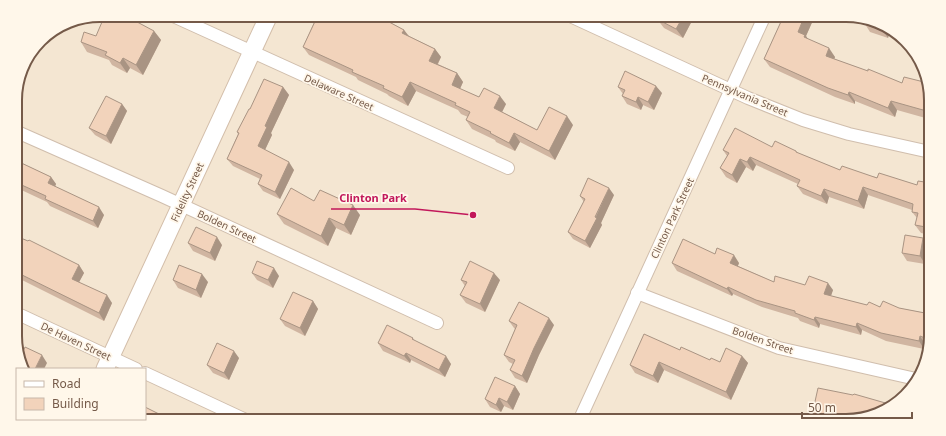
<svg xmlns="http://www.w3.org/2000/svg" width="946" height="436" font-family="'Noto Sans',sans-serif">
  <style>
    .residential { fill: #f4e6d2 }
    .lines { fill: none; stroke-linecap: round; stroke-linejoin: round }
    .minor-casing { stroke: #d0bead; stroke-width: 14 }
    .secondary-casing { stroke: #d3beaa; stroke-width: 19 }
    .minor { stroke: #fff; stroke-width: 12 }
    .secondary { stroke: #fff; stroke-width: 17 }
    .wall { fill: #d0b5a1 }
    .shaded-wall { fill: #a99483 }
    .building { fill: #f2d3bb; stroke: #a99483 }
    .labels { text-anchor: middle; stroke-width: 3.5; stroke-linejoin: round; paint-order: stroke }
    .street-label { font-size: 10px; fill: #755a49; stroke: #fff7ea }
    .rim { fill: none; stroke: #755a49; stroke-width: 2 }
    .leader { fill: none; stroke: #c2185b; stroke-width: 1.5 }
    .callout-dot { fill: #c2185b; stroke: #fff7ea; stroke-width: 1.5 }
    .callout-label { font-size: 11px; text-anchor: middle; font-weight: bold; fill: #c2185b; stroke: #fff7ea; stroke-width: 3.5; stroke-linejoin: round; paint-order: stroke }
  </style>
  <rect width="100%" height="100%" fill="#fdf4e3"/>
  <path class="residential" d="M100,15H846L878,22L913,48L930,89L931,336L924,368L893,406L851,421H100L90,419H145V369H25L16,347L15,95L24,62L44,36L68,21Z"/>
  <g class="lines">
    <g class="minor-casing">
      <g id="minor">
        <path d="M171,15L508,168"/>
        <path d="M568,15L748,98L803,120L849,134L930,152"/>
        <path d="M15,131L162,196L437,323"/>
        <path d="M637,293L779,348L916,379"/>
        <path d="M16,313L136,369"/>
        <path d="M145,373L248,421"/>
        <path d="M579,421L765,15"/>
      </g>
    </g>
    <g class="secondary-casing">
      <path id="secondary" d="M105,369L269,15"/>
    </g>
    <use href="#minor" class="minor"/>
    <use href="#secondary" class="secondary"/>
  </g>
  <g class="wall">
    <path d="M309,15H377L404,30L409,36L435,49L441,57L438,64L457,73L463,82L460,89L479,97L506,104L502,112L537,130L573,125L555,160L520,142L515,151L496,142L495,140L472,129L466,120L468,117L461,114L458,110L416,91L408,106L389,96L387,94L358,80L356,77L309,55L303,47L316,18Z"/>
    <path d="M695,15L683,38L664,28L657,19Z"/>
    <path d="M715,15H723L722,18Z"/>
    <path d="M784,15H811L814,18L806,36L808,39L835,57L834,59L902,83L930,89V117L929,119L897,110L895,117L855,101V104L835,97L770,67L764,59Z"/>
    <path d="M878,22L890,31L888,38L870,32L865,24Z"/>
    <path d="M154,31L161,40L143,75L130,68L127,73L112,65L109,60L87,52L81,42L96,36Z"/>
    <path d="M283,87L289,95L271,133L272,135L265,150L294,170L280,199L263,191L258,184L260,179L233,166L227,159L238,134L237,132L250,109Z"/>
    <path d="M618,87L662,93L654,110L643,105L641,110L627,104L622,96L623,94Z"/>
    <path d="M122,104L127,111L111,144L95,135L89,128Z"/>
    <path d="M772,147L796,151L798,153L840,170L917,185L931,183V235L921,233L915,225L917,218L912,212V210L868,195L864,209L829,197L827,204L803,194L797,186L798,184L756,165L753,171L746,167L737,183L726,177L720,168L727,156L723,150Z"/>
    <path d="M15,160L51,177L56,184L55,187L104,215L98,228L50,206L47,202L15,187Z"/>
    <path d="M614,195L601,223L602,225L590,248L573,239L568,232L584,202L580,196Z"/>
    <path d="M314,201L360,215L351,235L336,228L328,246L284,224L277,214Z"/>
    <path d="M16,236L79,265L84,273L79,282L112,303L104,321L16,277Z"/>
    <path d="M923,238L929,245L925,264L907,261L902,253Z"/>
    <path d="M188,243L222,245L215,261L193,251Z"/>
    <path d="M715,254L739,263L738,266L774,282L805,285L833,290L831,296L867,305L899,308L925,313L926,315L931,336L929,345L925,344L924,349L886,341L862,330L861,335L820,324L819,328L800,321L798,318L762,307L733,294L732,296L677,271L672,263Z"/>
    <path d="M252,273L279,276L273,288L257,280Z"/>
    <path d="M173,280L208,282L201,298L178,288Z"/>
    <path d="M461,280H500L485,312L466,303L460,295L465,286Z"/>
    <path d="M313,301L318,309L305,336L285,326L280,319Z"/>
    <path d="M509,321L554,325L539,355L527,383L515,378L510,370L513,364L509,362L504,355L515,329L514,328Z"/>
    <path d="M413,338L415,341L451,364L445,377L411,360L410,363L383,351L378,343Z"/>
    <path d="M680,350L710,360L720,362L742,356L748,363L731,400L664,370L658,383L635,373L630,365Z"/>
    <path d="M239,358L229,380L213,373L207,365Z"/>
    <path d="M515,386L520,394L513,410L504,406L501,412L490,407L485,399Z"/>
    <path d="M889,404L893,406L851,421H816L812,415Z"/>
  </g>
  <g class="shaded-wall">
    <path d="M684,15H695L683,38L676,29Z"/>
    <path d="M720,15H723L722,18Z"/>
    <path d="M805,15H811L814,18L806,36L811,44L798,32Z"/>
    <path d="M884,26L890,31L888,38L883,31Z"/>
    <path d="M404,30L410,38L402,33Z"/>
    <path d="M154,31L161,40L143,75L136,65Z"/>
    <path d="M829,48L835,57L832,65L826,56Z"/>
    <path d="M435,49L441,57L435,69L429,61Z"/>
    <path d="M123,58L130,68L127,73L120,63Z"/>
    <path d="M457,73L463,82L458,93L452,85Z"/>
    <path d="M410,82L416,91L408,106L402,97Z"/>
    <path d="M656,86L662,93L654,110L648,102Z"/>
    <path d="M283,87L289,95L271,133L272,135L263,154L258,146L265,126Z"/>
    <path d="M849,92L855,101V104L848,95Z"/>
    <path d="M500,96L506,104L500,116L494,108Z"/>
    <path d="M638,97L643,105L641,110L636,102Z"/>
    <path d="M891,101L897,110L895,117L888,108Z"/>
    <path d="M122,104L127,111L111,144L106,136Z"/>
    <path d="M924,108L930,117L929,119L923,110Z"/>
    <path d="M567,116L573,125L555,160L549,151Z"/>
    <path d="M514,133L520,142L515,151L509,143Z"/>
    <path d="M750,157L756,165L753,171L747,162Z"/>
    <path d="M740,159L746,167L737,183L732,175Z"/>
    <path d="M289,162L294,170L280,199L275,192Z"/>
    <path d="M51,177L56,184L53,191L48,183Z"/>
    <path d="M863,187L868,195L864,209L858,201Z"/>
    <path d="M609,188L614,195L601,223L602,225L590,248L585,241Z"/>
    <path d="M824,189L829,197L827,204L821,196Z"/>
    <path d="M353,205L360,215L351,235L344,225Z"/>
    <path d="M99,207L104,215L98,228L93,221Z"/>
    <path d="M329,218L336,228L328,246L321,236Z"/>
    <path d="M217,237L222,245L215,261L210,253Z"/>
    <path d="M923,238L929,245L925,264L920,256Z"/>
    <path d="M734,255L739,263L736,270L730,263Z"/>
    <path d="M79,265L84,273L77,286L72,279Z"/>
    <path d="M274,268L279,276L273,288L268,280Z"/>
    <path d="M494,273L500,280L485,312L480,304Z"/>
    <path d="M202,274L208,282L201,298L196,290Z"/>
    <path d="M828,283L833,290L829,301L824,294Z"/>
    <path d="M728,287L733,294L732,296L727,289Z"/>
    <path d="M107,295L112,303L104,321L99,313Z"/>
    <path d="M313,301L318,309L305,336L300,328Z"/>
    <path d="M815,317L820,324L819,328L814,320Z"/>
    <path d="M549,318L554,325L539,355L527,383L522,376L534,348Z"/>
    <path d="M857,323L862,330L861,335L856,327Z"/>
    <path d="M920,336L925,344L924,349L919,341Z"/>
    <path d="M234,351L239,358L229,380L224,373Z"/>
    <path d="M406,353L411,360L410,363L404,356Z"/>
    <path d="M42,355L47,363L44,369H35Z"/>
    <path d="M446,356L451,364L445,377L439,370Z"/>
    <path d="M742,356L748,363L731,400L726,392Z"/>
    <path d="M659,362L664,370L658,383L653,376Z"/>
    <path d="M515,386L520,394L513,410L507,402Z"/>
    <path d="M499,398L504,406L501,412L496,405Z"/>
    <path d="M161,415L166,421H158Z"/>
    <path d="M836,416L839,421H835V420Z"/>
  </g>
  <g class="building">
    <path d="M105,15H124L154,31L136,65L123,58L120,63L105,55L107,52L81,42L84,32L96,36Z"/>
    <path d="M318,15H376L404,30L402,33L435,49L429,61L457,73L452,85L479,97L484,88L500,96L494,108L537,130L549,107L567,116L549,151L514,133L509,143L490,133L491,132L466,120L470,112L455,105L456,103L410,82L402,97L383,88L384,86L352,72L353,70L303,47Z"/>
    <path d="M659,15H684L676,29L657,19Z"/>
    <path d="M784,15H805L798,32L805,35L804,37L829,48L826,56L868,71V69L902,83L904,77L928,83L929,86V87L930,89V110L924,108L923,110L891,101L888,108L849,92L848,95L828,88L764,59Z"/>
    <path d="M866,19L878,22L884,26L883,31L865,24Z"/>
    <path d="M625,71L656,86L648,102L638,97L636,102L622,96L625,90L618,87Z"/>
    <path d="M264,79L283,87L265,126L267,127L258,146L289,162L275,192L258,184L262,175L227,159L239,133L237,132L249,109H250Z"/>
    <path d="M106,96L122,104L106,136L89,128Z"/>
    <path d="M735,128L772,147L775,141L796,151V152L840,170L842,166L877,178L879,173L917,185L918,181L931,183V228L915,225L918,213L912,212L913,204L863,187L858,201L824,189L821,196L797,186L800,180L750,157L747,162L740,159L732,175L720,168L729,153L723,150Z"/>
    <path d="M15,160L51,177L48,183L99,207L93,221L45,199L46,196L15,182Z"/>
    <path d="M588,178L609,188L595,217L597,218L585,241L568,232L585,199L580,196Z"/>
    <path d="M291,188L314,201L320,190L353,205L344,225L329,218L321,236L277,214Z"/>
    <path d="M196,227L217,237L210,253L188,243Z"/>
    <path d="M905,235L923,238L920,256L902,253Z"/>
    <path d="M16,236L28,241L29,240L79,265L72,279L107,295L99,313L16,272Z"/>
    <path d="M683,239L715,254L717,248L734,255L730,263L774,282L775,276L805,285L809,276L828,283L824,294L867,305L869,302L880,307L883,301L899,308L925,313L924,315L931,317V336L930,340L920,336L919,341L881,333L857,323L856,327L815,317L814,320L795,313V311L756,300L728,287L727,289L672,263Z"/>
    <path d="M257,261L274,268L268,280L252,273Z"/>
    <path d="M470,261L494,273L480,304L460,295L467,282L461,280Z"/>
    <path d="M179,265L202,274L196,290L173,280Z"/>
    <path d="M293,292L313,301L300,328L280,319Z"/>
    <path d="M519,302L549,318L534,348L522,376L510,370L515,360L504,355L517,325L509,321Z"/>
    <path d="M387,325L413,338L412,339L446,356L439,370L406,353L404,356L378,343Z"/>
    <path d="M644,334L680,350L681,347L710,360L711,358L720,362L726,348L742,356L726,392L659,362L653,376L630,365Z"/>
    <path d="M217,343L234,351L224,373L207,365Z"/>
    <path d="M25,347L42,355L35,369H25L20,358Z"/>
    <path d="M495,377L515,386L507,402L499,398L496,405L485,399Z"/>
    <path d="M818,388L853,395L854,394L889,404V402L896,404L893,406L852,420L836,416L835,420L812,415Z"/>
    <path d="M145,407L161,415L158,421H103L104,419H145Z"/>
    <path d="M349,416L358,421H346Z"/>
  </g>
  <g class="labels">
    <g class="street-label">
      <text transform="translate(339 92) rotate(24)" y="4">Delaware Street</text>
      <text transform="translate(745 95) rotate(23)" y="4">Pennsylvania Street</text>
      <text transform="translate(187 192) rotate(-65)" y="4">Fidelity Street</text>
      <text transform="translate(672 218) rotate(-65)" y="4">Clinton Park Street</text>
      <text transform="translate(227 226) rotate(25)" y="4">Bolden Street</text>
      <text transform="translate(763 340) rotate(19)" y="4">Bolden Street</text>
      <text transform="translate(76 341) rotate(25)" y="4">De Haven Street</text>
    </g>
  </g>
  <path d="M0 0H946V436H0ZM100 22H846A78 78 0 0 1 924 100V336A78 78 0 0 1 846 414H100A78 78 0 0 1 22 336V100A78 78 0 0 1 100 22Z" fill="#fff7ea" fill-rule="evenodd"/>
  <path class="rim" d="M100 22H846A78 78 0 0 1 924 100V336A78 78 0 0 1 846 414H100A78 78 0 0 1 22 336V100A78 78 0 0 1 100 22Z"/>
  <path class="leader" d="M473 215L415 209H331"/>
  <circle class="callout-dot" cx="473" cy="215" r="4"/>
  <g class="callout-label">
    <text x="373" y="202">Clinton Park</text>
  </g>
  <rect x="16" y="368" width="130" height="52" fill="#fff7ea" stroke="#c8b8aa"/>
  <rect x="24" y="381" width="20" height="6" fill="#ffffff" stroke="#c8b8aa"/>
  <text x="52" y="388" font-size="12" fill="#755a49">Road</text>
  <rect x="24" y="398" width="20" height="12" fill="#f2d3bb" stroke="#c8b8aa"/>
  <text x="52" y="408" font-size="12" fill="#755a49">Building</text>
  <path d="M802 412v6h110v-6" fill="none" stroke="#755a49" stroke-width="2"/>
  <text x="808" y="412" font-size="12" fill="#755a49" stroke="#fff7ea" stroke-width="3" paint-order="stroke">50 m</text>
</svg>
